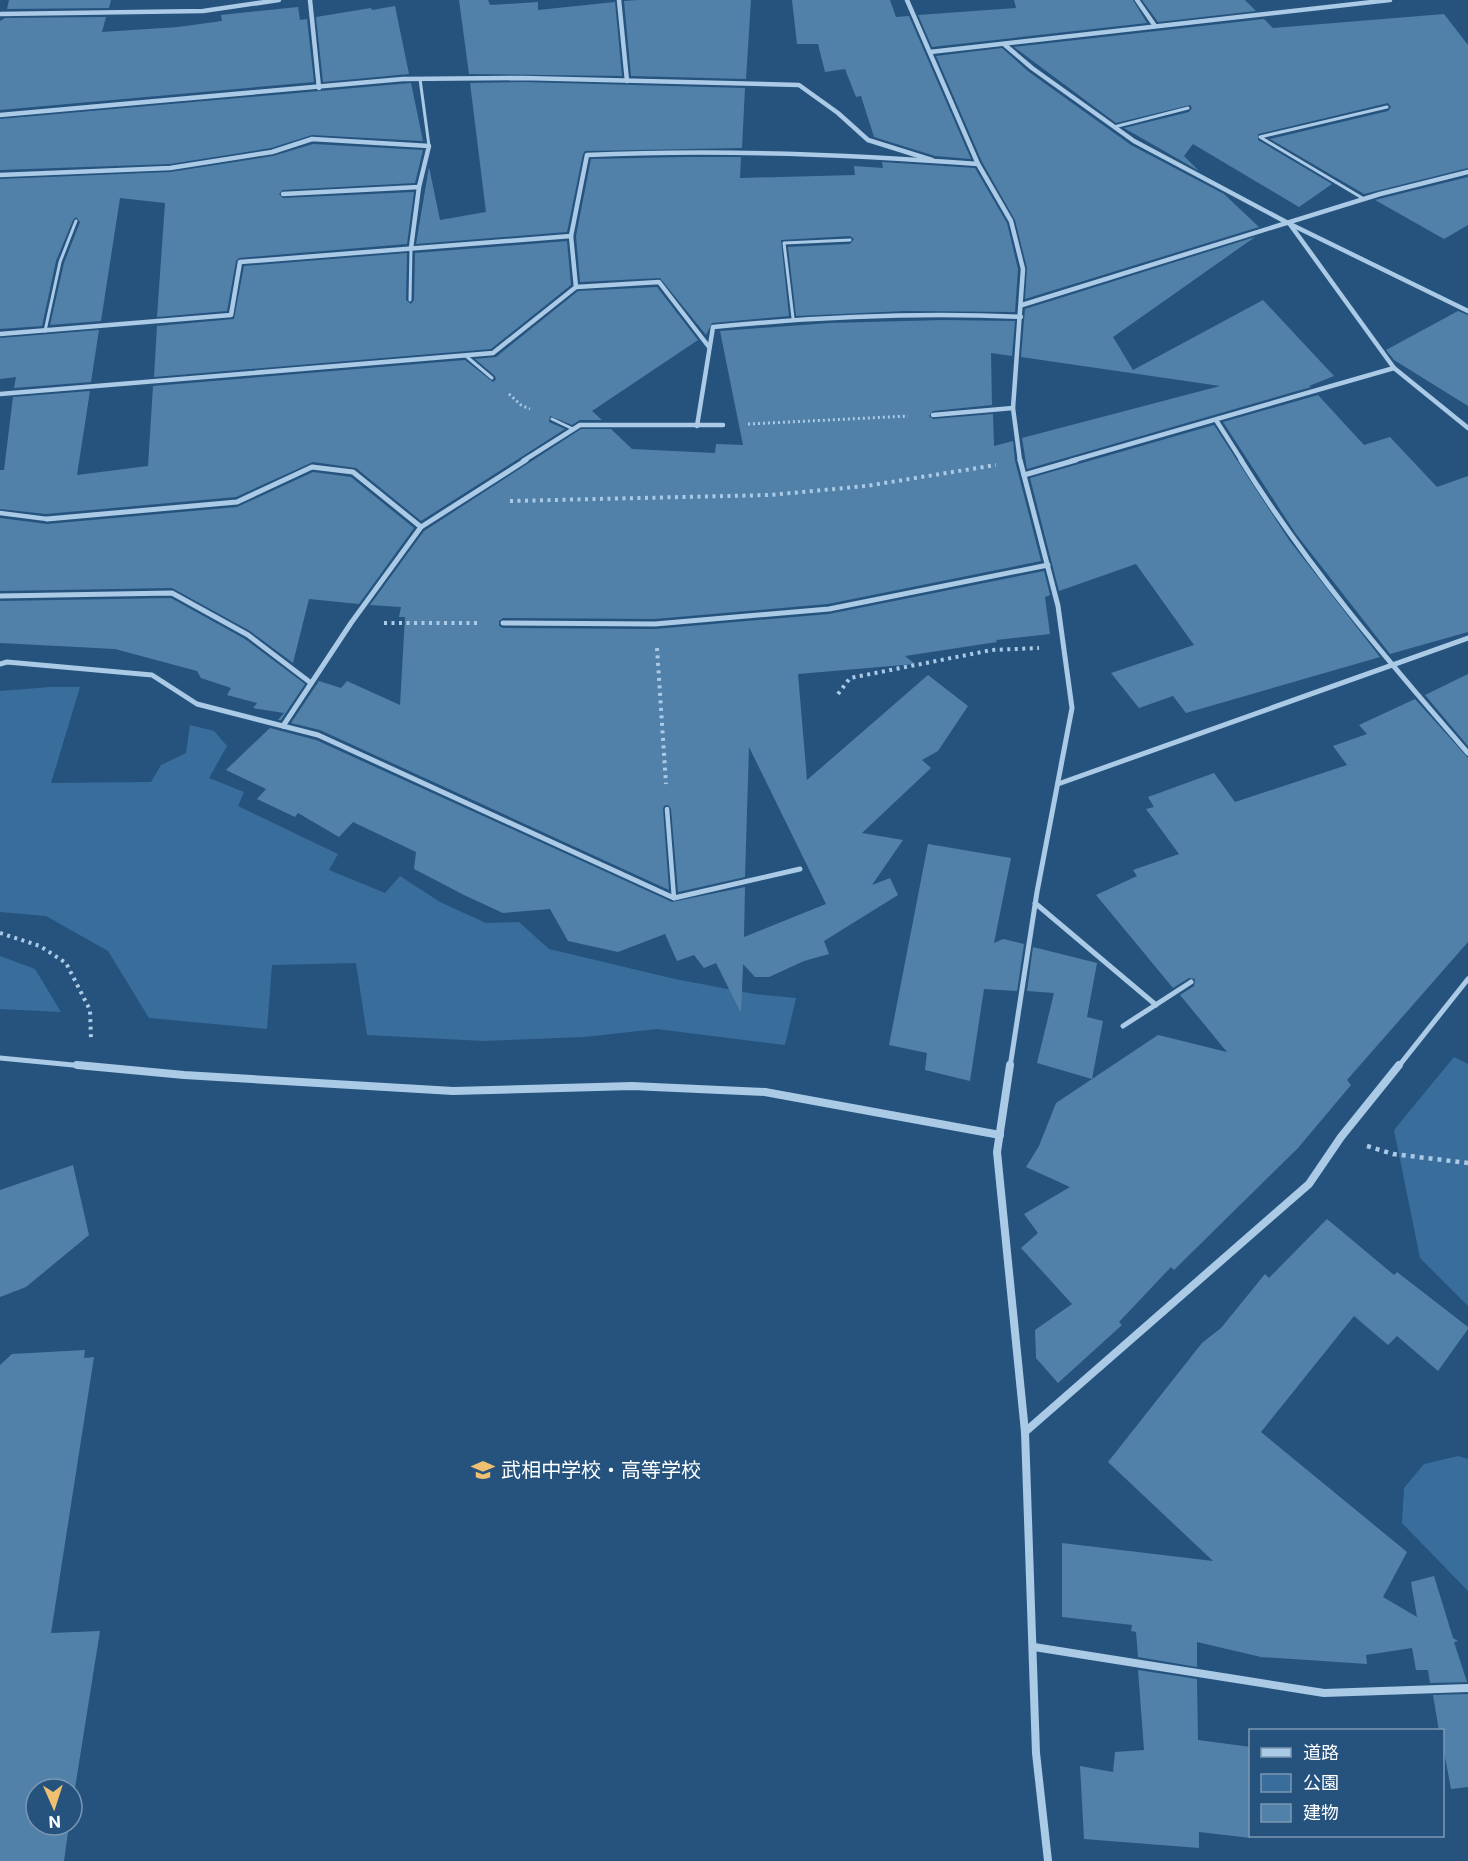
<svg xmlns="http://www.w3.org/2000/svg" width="1468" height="1861" font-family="Inter,'Noto Sans JP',sans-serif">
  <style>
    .green { fill: #396d9b }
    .building { fill: #5180a9 }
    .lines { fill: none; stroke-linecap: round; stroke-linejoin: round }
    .path-far2 { stroke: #aacae5; stroke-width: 3; stroke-dasharray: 2 3; stroke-linecap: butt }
    .path-far1 { stroke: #aacae5; stroke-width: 4; stroke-dasharray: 3 4.5; stroke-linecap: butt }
    .path { stroke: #aacae5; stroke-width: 4.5; stroke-dasharray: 4 5; stroke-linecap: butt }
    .lane-far1 { stroke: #aacae5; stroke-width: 3 }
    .lane { stroke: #aacae5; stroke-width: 4.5 }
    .street-far2 { stroke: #aacae5; stroke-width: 4.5 }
    .street-far1 { stroke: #aacae5; stroke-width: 5 }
    .street { stroke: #aacae5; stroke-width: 8 }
    .labels { text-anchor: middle; stroke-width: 5; stroke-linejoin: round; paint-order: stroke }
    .near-poi-label { font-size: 20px; fill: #fff; stroke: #25537e; text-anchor: start }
  </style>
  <rect width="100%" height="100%" fill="#25537e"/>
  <g class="green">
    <path d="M50,687H80L51,783L151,782L161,765L186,753L190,725L214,731L227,746L209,778L244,792L238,806L338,854L329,870L385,893L400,876L440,902L486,923L519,922L549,949L675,979L754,994L796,998L785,1045L657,1029L584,1037L483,1041L367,1035L356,963L272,965L267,1029L149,1018L108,951L46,916L0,912V691Z"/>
    <path d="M0,956L35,969L61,1012L0,1009Z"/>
    <path d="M1454,1057L1468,1064V1306L1420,1258L1394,1130Z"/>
    <path d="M1458,1456L1468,1459V1591L1402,1523L1404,1488L1424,1464Z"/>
  </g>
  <g class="building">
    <path d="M9,0H111L109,8L7,9Z"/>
    <path d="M459,0H488L490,5L538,2V10L615,2L622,76L469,74Z"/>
    <path d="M638,0H751L746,79L631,76L624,1Z"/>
    <path d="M792,0H890L896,17L909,16L971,159L935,156L874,137L861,96L856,97L845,69L825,72L818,44H797Z"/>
    <path d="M1014,0H1133L1147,23L932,47L918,15L1016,8Z"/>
    <path d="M1142,0H1245L1256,11L1158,22Z"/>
    <path d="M395,6L409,74L323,82L316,17L371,8L372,10Z"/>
    <path d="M298,7L300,20L307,19L314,82L0,110V21L5,18L106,17L102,32L178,27L222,21L221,15Z"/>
    <path d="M1444,14L1468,45V168L1364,194L1270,139L1388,111L1391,107L1388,103L1258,134V140L1332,184L1299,207L1193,144L1184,156L1199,171L1124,128L1189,112L1192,108L1190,105L1116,123L1014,47L1264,19L1273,28Z"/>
    <path d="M1002,48L1029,72L1131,145L1224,194L1259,227L1025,299L1027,268L1015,220L982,162L936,56Z"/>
    <path d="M523,82L745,88L742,148L585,151L583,154L567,232L416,244L429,167L440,220L486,212L470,83Z"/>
    <path d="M411,83L423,141L312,135L271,148L170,164L0,170V119Z"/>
    <path d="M313,144L423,150L415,183L283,190L279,194L283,198L414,192L407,244L239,258L236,261L227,311L157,317L165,203L120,198L101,321L50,325L64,263L80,222L76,217L73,220L56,261L42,326L0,329V179L170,172L273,156Z"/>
    <path d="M685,157H741L740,178L855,175L854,166L883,168L882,162L975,168L1007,223L1018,269L1015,312L905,311L796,316L788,247L850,244L854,239L850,236L781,240L789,316L712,323L706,335L660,278L580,282L576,236L591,159Z"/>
    <path d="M1468,177V225L1444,239L1375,200Z"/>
    <path d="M1255,237L1113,337L1133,370L1263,300L1334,376L1309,386L1311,387L1027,469L1022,438L1220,386L1021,357L1025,309Z"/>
    <path d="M567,241L571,285L491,349L154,377L157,326L234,319L244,266L407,253L406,300L411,304L414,300L415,253Z"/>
    <path d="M657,287L698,340L592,411L602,420H580L572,425L550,416L549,422L565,429L421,521L356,468L313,462L236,497L46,514L0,509V470H4L13,397L90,391L77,475L148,466L153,386L465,360L493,382L496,379L495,376L475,359L496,357L578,291Z"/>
    <path d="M1458,311L1468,315V406L1394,360L1386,350Z"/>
    <path d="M944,320L1015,321L1012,356L991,353L992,405L933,411L929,416L933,419L993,414L994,446L1013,441L1015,461L1041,561L828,604L655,619L503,618L499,621V626L503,628L655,629L829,614L1044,571L1050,595L1045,597L1050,634L996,640L997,642L905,656L915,664L798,674L807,780L928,675L968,706L938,751L922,760L931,768L862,833L903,840L872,885L890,878L898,895L824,941L829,954L804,961L769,977H755L743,964L741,1013L716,963L704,968L694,955L677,961L665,934L618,952L568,941L550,909L503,913L466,896L414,869L416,852L353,822L339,837L298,813L295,817L257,799L266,789L226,770L270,728L316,740L672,902L745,887L744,937L826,904L749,747L745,877L678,892L671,809L668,805L664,806L663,809L669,890L320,730L291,723L319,681L341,688L347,681L400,705L405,617H399L401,607L370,605L424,531L581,429H611L632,449L715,453L716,444L743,445L720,331L829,323Z"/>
    <path d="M99,330L91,382L14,388L16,377L0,379V338Z"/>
    <path d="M1318,395L1364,445L1390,437L1437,487L1468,476V632L1390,654L1296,534L1223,422Z"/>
    <path d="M1214,425L1289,540L1380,657L1186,713L1173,696L1139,708L1111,673L1194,645L1136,564L1059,591L1030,478Z"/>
    <path d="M313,472L351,477L414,528L359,604L309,599L293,663L250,631L172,588L0,591V518L47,524L237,507Z"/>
    <path d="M171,598L245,639L305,684L281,720H278L284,713L253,708L257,703L227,695L231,688L201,678L197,671L115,649L0,643V601Z"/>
    <path d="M1468,674V746L1425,695Z"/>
    <path d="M1415,699L1468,758V942L1347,1080L1351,1085L1298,1148L1174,1270L1171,1267L1119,1322L1122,1325L1058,1383L1036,1358L1035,1330L1072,1304L1021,1248L1038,1233L1024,1214L1070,1187L1026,1167L1039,1146L1056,1103L1158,1035L1227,1052L1180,995L1194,986L1195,979L1189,978L1173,988L1096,895L1137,876L1133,870L1179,854L1146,809L1154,807L1148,797L1214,773L1235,802L1347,765L1333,746L1367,734L1359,725Z"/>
    <path d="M928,844L1011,858L994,943L1003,939L1024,944L1017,991L984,989L970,1081L925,1070L927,1053L889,1045Z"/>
    <path d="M1033,947L1097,963L1087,1017L1103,1021L1092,1079L1037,1063L1054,993L1027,991Z"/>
    <path d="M73,1165L89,1235L26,1287L0,1297V1190Z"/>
    <path d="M1327,1219L1394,1275L1397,1272L1468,1327V1329L1438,1371L1397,1336L1388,1345L1354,1316L1261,1432L1407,1552L1383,1597L1417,1617L1411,1582L1434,1576L1453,1638L1458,1641L1454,1642L1467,1682L1430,1683L1428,1670H1416L1412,1648L1366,1655L1367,1664L1261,1657L1197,1642V1667L1138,1657L1136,1632L1131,1631L1132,1625L1062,1617V1543L1213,1561L1108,1462L1202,1343L1221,1328L1265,1274L1269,1278Z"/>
    <path d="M85,1350L84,1358L94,1357L51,1633L100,1631L72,1807V1789H36V1825H69L64,1861H0V1365L12,1354Z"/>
    <path d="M1138,1670L1197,1679L1198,1740L1251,1747V1838L1199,1832V1848L1084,1839L1080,1766L1113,1772L1115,1752L1144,1750Z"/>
    <path d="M1468,1694V1787L1451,1789L1443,1746V1731H1439L1433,1695Z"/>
  </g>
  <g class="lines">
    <g class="path-far2">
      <path d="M509,394L521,405L530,409"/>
      <path d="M748,424L908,416"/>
    </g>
    <g class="path-far1">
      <path d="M510,501L770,495L866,486L996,465"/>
      <path d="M384,623H479"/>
      <path d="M657,648L666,784"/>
      <path d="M838,694L850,678L992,650L1039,648"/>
      <path d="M0,933L40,946L66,963L90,1010L91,1039"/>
    </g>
    <path class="path" d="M1367,1146L1393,1154L1468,1163"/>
    <g class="lane-far1">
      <path d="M420,79L429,146"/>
      <path d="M1114,127L1188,108"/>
      <path d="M1364,199L1260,137L1387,107"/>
      <path d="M410,300L411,248"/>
      <path d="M793,318L784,243L850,240"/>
      <path d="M45,331L60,262L76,221"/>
      <path d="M466,356L492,378"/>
      <path d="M552,419L573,429"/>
    </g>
    <g class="lane">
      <path d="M0,513L47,519"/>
      <path d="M667,809L674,898"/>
    </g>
    <g class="street-far2">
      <path d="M310,0L319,88"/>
      <path d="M619,0L627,81"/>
      <path d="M907,0L978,164L1011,221L1023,269L1013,408L1020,461"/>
      <path d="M1137,0L1155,26"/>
      <path d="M0,14L203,11L279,0"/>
      <path d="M1005,45L1032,68L1134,141L1288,223L1468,311"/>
      <path d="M930,52L1390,0"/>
      <path d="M0,115L403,79L523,78L799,85L838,113L868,140L932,160"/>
      <path d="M0,175L170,168L272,152L312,139L429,146L419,187L411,248"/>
      <path d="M283,194L419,187"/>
      <path d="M1289,223L1394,368L1468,428"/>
      <path d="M1022,305L1380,194L1468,172"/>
      <path d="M0,334L231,315L240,262L571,236"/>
      <path d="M709,347L659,282L576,287L571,236L587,155C718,149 848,154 978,164"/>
      <path d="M0,394L493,353L576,287"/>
      <path d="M933,415L1013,408"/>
      <path d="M1216,420L1242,461"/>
      <path d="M697,426L713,327C816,317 918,312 1021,317"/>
      <path d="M523,461L580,425H723"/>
      <path d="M1071,461L1394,368"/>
    </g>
    <g class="street-far1">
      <path d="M1241,460C1306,565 1387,660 1468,753"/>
      <path d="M1024,475L1076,460"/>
      <path d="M47,519L237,502L312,467L353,472L421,527"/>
      <path d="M0,596L172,593L248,635L311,683"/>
      <path d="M503,623L655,624L829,609L1048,565"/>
      <path d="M0,664L7,662L152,675L197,704L318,735L674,898L800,869"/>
      <path d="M283,726L351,623L421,527L526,460"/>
      <path d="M1058,784L1468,638"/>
      <path d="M1035,903L1156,1005"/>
      <path d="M1123,1026L1191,982"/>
      <path d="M0,1058L94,1067"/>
      <path d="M1010,1067L1037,892L1072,708L1058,606L1020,460"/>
      <path d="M1398,1067L1468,979"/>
    </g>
    <g class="street">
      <path d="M77,1065L184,1075L453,1091L632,1086L765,1092L1000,1135"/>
      <path d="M1010,1065L997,1152L1025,1432L1036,1753L1048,1861"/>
      <path d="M1025,1432L1309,1184L1341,1137L1399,1065"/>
      <path d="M1034,1647L1324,1693L1468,1688"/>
    </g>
  </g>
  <defs>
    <g id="school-bare" transform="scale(1.8)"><path d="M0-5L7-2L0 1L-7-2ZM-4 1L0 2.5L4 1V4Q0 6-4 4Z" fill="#efc06f" stroke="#25537e" stroke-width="2.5" paint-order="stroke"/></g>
  </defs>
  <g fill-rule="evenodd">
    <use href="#school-bare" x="483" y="1470"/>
  </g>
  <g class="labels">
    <g class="near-poi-label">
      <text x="501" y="1477">武相中学校・高等学校</text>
    </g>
  </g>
  <rect x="1249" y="1729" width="195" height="108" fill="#25537e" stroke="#7c98b2" stroke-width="1.5"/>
  <rect x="1261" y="1748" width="30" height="9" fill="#aacae5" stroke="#7c98b2" stroke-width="1.5"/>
  <text x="1303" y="1759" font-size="18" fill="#ffffff">道路</text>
  <rect x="1261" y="1774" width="30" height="18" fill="#396d9b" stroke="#7c98b2" stroke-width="1.5"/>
  <text x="1303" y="1789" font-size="18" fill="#ffffff">公園</text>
  <rect x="1261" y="1804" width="30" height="18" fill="#5180a9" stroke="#7c98b2" stroke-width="1.5"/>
  <text x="1303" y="1819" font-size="18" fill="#ffffff">建物</text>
  <g transform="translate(54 1807) rotate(177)"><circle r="28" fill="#25537e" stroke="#7c98b2" stroke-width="1.5"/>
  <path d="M0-4.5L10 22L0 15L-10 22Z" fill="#efc06f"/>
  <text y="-9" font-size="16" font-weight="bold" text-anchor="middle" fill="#ffffff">N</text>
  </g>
</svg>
